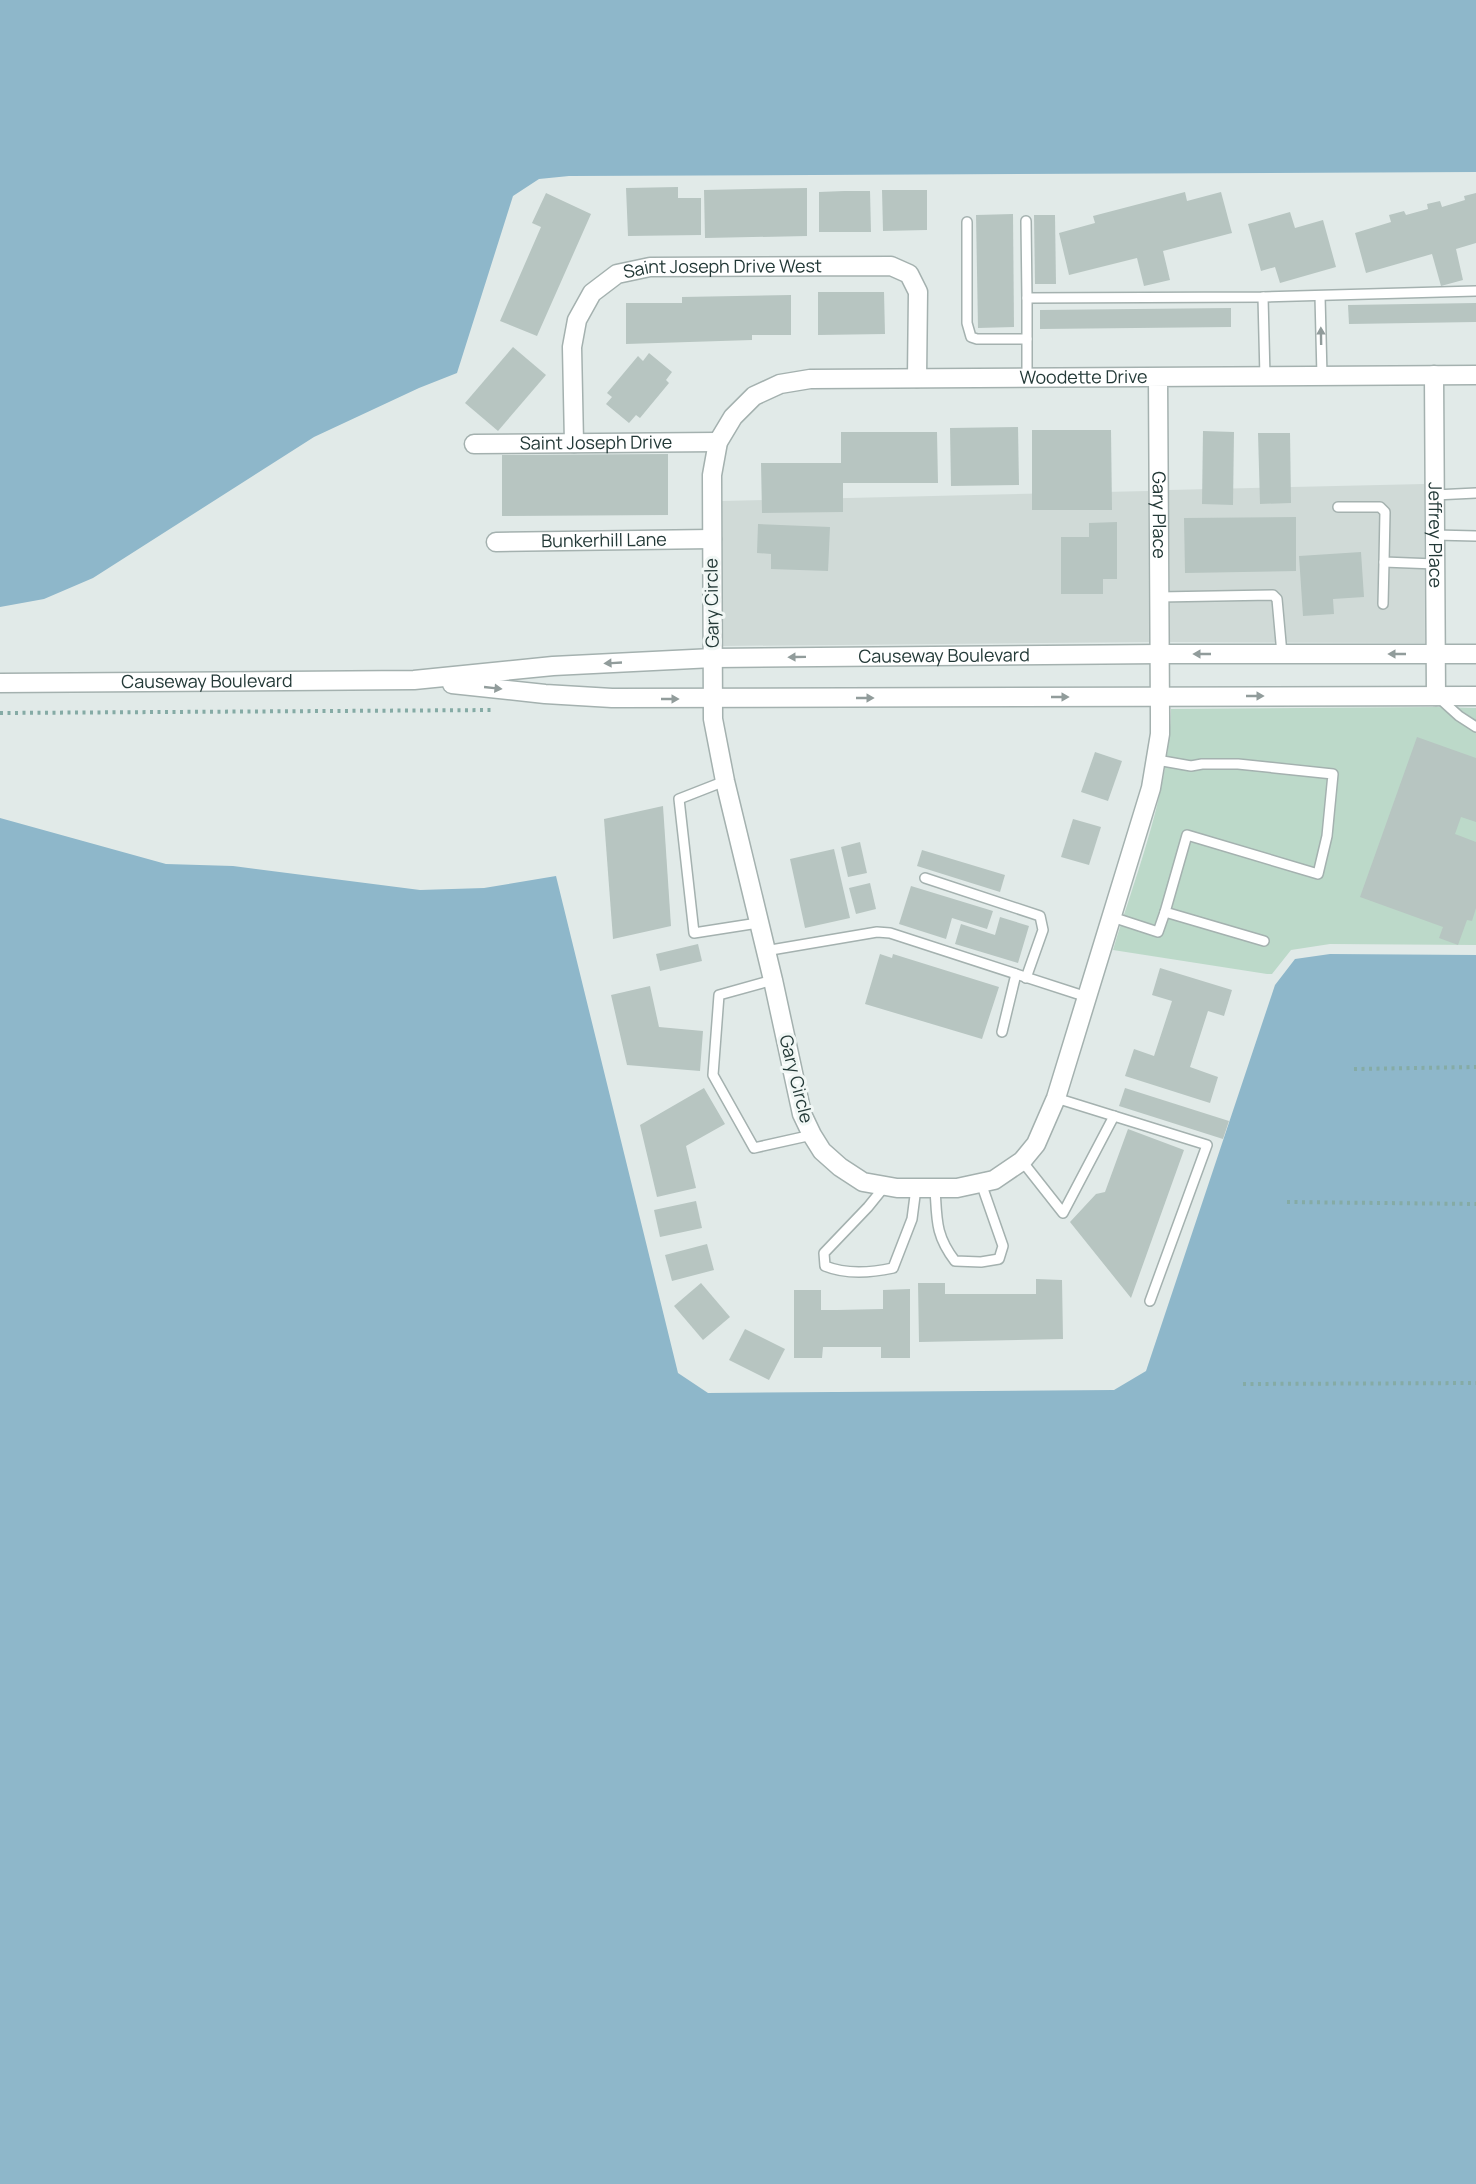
<svg xmlns="http://www.w3.org/2000/svg" width="1476" height="2184" font-family="Manrope,sans-serif">
  <style>
    .built { fill: #d0dad7 }
    .green { fill: #bcd9c9 }
    .water { fill: #8eb7ca }
    .building { fill: #b7c5c1 }
    .lines { fill: none; stroke-linecap: round; stroke-linejoin: round }
    .service-casing { stroke: #a4b1af; stroke-width: 12 }
    .minor-casing { stroke: #a4b1af; stroke-width: 21 }
    .tertiary-casing { stroke: #a4b1af; stroke-width: 21 }
    .path { stroke: #85aba5; stroke-width: 4; stroke-dasharray: 3 4.5; stroke-linecap: butt }
    .service { stroke: #fff; stroke-width: 9 }
    .minor { stroke: #fff; stroke-width: 18 }
    .tertiary { stroke: #fff; stroke-width: 18 }
    .oneway { fill: #919c9b }
    .labels { text-anchor: middle; stroke-width: 6; stroke-linejoin: round; paint-order: stroke }
    .street-label { font-size: 18px; fill: #233937; stroke: #f1f7f5 }
  </style>
  <rect width="100%" height="100%" fill="#e1eae8"/>
  <g class="built">
    <path d="M1424,484L1425,643L1170,642L1169,490Z"/>
    <path d="M1148,491L1149,642L723,646L722,501Z"/>
  </g>
  <path class="green" d="M1436,707L1476,708V945L1330,944L1291,950L1272,974H1267L1113,950C1137,871 1169,792 1171,709Z"/>
  <g class="water">
    <path d="M0,0H1476V172L569,176L539,179L513,196L457,373L419,388L314,437L93,578L44,599L0,607Z"/>
    <path d="M0,818L166,864L233,866L420,890L484,888L556,876L678,1373L708,1393L1114,1390L1146,1371L1275,985L1295,959L1330,954L1476,955V2184H0Z"/>
  </g>
  <g class="building">
    <path d="M678,187V198H701V235L628,236L626,188Z"/>
    <path d="M807,188V236L705,238L704,190Z"/>
    <path d="M882,190H927V230L883,231Z"/>
    <path d="M844,191H870L871,232H819V192Z"/>
    <path d="M1185,192L1187,201L1221,192L1232,233L1163,251L1170,280L1144,286L1137,258L1069,275L1059,233L1095,223L1093,216Z"/>
    <path d="M546,193L591,214L537,336L500,321L541,227L532,223Z"/>
    <path d="M1476,193V243L1456,249L1463,280L1441,286L1432,254L1366,273L1355,233L1391,222L1389,215L1404,211L1406,215L1428,209L1427,204L1440,201L1442,207L1465,200L1464,196Z"/>
    <path d="M1290,212L1295,228L1323,220L1336,267L1280,283L1275,267L1261,271L1248,224Z"/>
    <path d="M1013,214L1014,327L978,328L976,215Z"/>
    <path d="M1034,215H1055L1056,284H1035Z"/>
    <path d="M818,292H884L885,334L818,335Z"/>
    <path d="M791,295V335H752V340L626,344V303H682V297Z"/>
    <path d="M1476,303V322L1349,324L1348,305Z"/>
    <path d="M1231,308V327L1040,329V310Z"/>
    <path d="M513,347L546,375L498,431L465,403Z"/>
    <path d="M649,353L672,372L666,380L669,383L640,418L636,415L629,423L606,404L612,397L607,393L638,356L643,361Z"/>
    <path d="M1018,427L1019,485L951,486L950,428Z"/>
    <path d="M1032,430H1111L1112,510H1032Z"/>
    <path d="M1203,431L1234,432L1233,505L1202,504Z"/>
    <path d="M841,432H937L938,483H843V512L762,513L761,463H841Z"/>
    <path d="M1258,433H1290L1291,503L1260,504Z"/>
    <path d="M668,454V515L502,516V455Z"/>
    <path d="M1296,517V571L1185,573L1184,518Z"/>
    <path d="M1117,522V579H1103V594H1061V537H1089V523Z"/>
    <path d="M758,524L830,527L828,571L771,569V554L757,553Z"/>
    <path d="M1361,552L1364,597L1333,599L1334,614L1303,616L1299,556Z"/>
    <path d="M1417,737L1476,758V822L1461,817L1455,834L1476,842V908L1472,921L1467,920L1458,945L1439,938L1443,927L1360,897Z"/>
    <path d="M1095,752L1122,761L1108,801L1081,792Z"/>
    <path d="M663,806L671,926L613,939L604,819Z"/>
    <path d="M1073,819L1101,827L1089,865L1061,857Z"/>
    <path d="M860,842L867,873L848,877L841,847Z"/>
    <path d="M834,849L850,918L805,928L790,859Z"/>
    <path d="M922,850L1005,875L1000,892L917,866Z"/>
    <path d="M870,883L876,909L856,914L849,888Z"/>
    <path d="M911,886L993,911L987,929L952,918L946,939L899,924Z"/>
    <path d="M1000,917L1029,926L1018,963L955,944L961,924L995,935Z"/>
    <path d="M698,944L702,961L660,971L656,954Z"/>
    <path d="M880,954L892,958L893,954L999,987L982,1039L865,1004Z"/>
    <path d="M1160,968L1232,990L1224,1016L1208,1011L1190,1067L1218,1077L1210,1103L1125,1076L1134,1049L1154,1056L1172,1001L1152,995Z"/>
    <path d="M650,986L659,1027L703,1031L700,1071L627,1065L611,995Z"/>
    <path d="M704,1088L725,1124L686,1146L696,1188L657,1197L640,1125Z"/>
    <path d="M1125,1088L1229,1121L1223,1139L1119,1106Z"/>
    <path d="M1128,1129L1184,1150L1131,1298L1070,1222L1096,1194L1105,1192Z"/>
    <path d="M696,1201L702,1228L660,1237L654,1210Z"/>
    <path d="M707,1244L714,1270L672,1281L665,1255Z"/>
    <path d="M1036,1279L1062,1280L1063,1339L919,1342L918,1283H945V1294H1036Z"/>
    <path d="M701,1283L730,1317L703,1340L674,1306Z"/>
    <path d="M910,1289V1358H881V1347H823L822,1358H794V1290H821V1310H837L883,1309V1290Z"/>
    <path d="M745,1329L785,1349L769,1380L729,1360Z"/>
  </g>
  <g class="lines">
    <g class="service-casing">
      <g id="service">
        <path d="M1026,221L1027,298"/>
        <path d="M967,222V323L971,337L977,339H1027"/>
        <path d="M1320,296L1322,376"/>
        <path d="M1263,297L1265,377"/>
        <path d="M1027,378V298L1263,297L1476,291"/>
        <path d="M1435,495L1476,493"/>
        <path d="M1338,507H1380L1385,512L1384,562L1435,564"/>
        <path d="M1435,535L1476,536"/>
        <path d="M1159,597L1273,595L1277,599L1282,654"/>
        <path d="M1383,604L1384,562"/>
        <path d="M1438,697L1459,716L1476,727"/>
        <path d="M1157,760L1191,766L1202,764H1238L1333,774L1327,836L1318,874L1187,835L1165,912L1264,941"/>
        <path d="M725,781L679,799L694,933L758,923"/>
        <path d="M925,878L1040,916L1043,930L1026,978"/>
        <path d="M1112,917L1158,932L1165,912"/>
        <path d="M765,951L877,932L890,933L1087,997"/>
        <path d="M773,980L719,995L713,1075L754,1148L812,1135"/>
        <path d="M1002,1032L1016,974"/>
        <path d="M1056,1098L1207,1145L1150,1301"/>
        <path d="M1022,1161L1063,1213L1114,1116"/>
        <path d="M885,1186L868,1207L824,1253L825,1266C847,1275 870,1273 893,1268L912,1219L916,1188"/>
        <path d="M935,1188C937,1219 935,1235 955,1261L981,1262L999,1259L1003,1246L981,1183"/>
      </g>
    </g>
    <g class="minor-casing">
      <g id="minor">
        <path id="s1" d="M1434,375L1436,696"/>
        <path id="s2" d="M1158,377L1160,715V734L1151,788L1056,1098L1036,1144L1022,1161L994,1180L957,1188H897L863,1182L840,1167L822,1151L812,1135L802,1114L773,980L725,781L713,719L712,475L718,442L733,417L754,396L780,384L810,379L1476,375"/>
        <path id="s3" d="M574,443L572,347L577,320L592,293L617,274L650,267L891,266L909,274L918,292L917,378"/>
        <path id="s4" d="M474,444L718,442"/>
        <path id="s5" d="M496,542L712,539"/>
      </g>
    </g>
    <g class="tertiary-casing">
      <g id="tertiary">
        <path id="s6" d="M0,683L414,680L553,666L713,658L1160,654H1476"/>
        <path d="M452,684L545,694L612,698L1476,696"/>
      </g>
    </g>
    <g class="path">
      <path d="M0,713L495,710"/>
      <path d="M1354,1069L1476,1067"/>
      <path d="M1287,1202L1476,1204"/>
      <path d="M1243,1384L1476,1383"/>
    </g>
    <use href="#service" class="service"/>
    <use href="#minor" class="minor"/>
    <use href="#tertiary" class="tertiary"/>
  </g>
  <defs><path id="oneway-solid" d="M-6-.8H1V-3.2L6.5 0L1 3.2V.8H-6Z" transform="scale(1.5)"/></defs>
  <g class="oneway">
    <use href="#oneway-solid" transform="translate(1321 336) rotate(-91)"/>
    <use href="#oneway-solid" transform="translate(1202 654) rotate(-180)"/>
    <use href="#oneway-solid" transform="translate(1397 654) rotate(180)"/>
    <use href="#oneway-solid" transform="translate(797 657) rotate(179)"/>
    <use href="#oneway-solid" transform="translate(613 663) rotate(177)"/>
    <use href="#oneway-solid" transform="translate(493 688) rotate(6)"/>
    <use href="#oneway-solid" transform="translate(1255 696)"/>
    <use href="#oneway-solid" transform="translate(1060 697)"/>
    <use href="#oneway-solid" transform="translate(865 698)"/>
    <use href="#oneway-solid" transform="translate(670 699)"/>
  </g>
  <g class="labels">
    <g class="street-label">
      <text dy="6" stroke="none"><textPath href="#s3" startOffset="292">Saint Joseph Drive West</textPath></text>
      <text dy="6" stroke="none"><textPath href="#s2" startOffset="2142">Woodette Drive</textPath></text>
      <text dy="6" stroke="none"><textPath href="#s4" startOffset="122">Saint Joseph Drive</textPath></text>
      <text dy="6" stroke="none"><textPath href="#s2" startOffset="138">Gary Place</textPath></text>
      <text dy="6" stroke="none"><textPath href="#s1" startOffset="160">Jeffrey Place</textPath></text>
      <text dy="6" stroke="none"><textPath href="#s5" startOffset="108">Bunkerhill Lane</textPath></text>
      <text transform="translate(712 603) rotate(-91)" y="6">Gary Circle</text>
      <text dy="6" stroke="none"><textPath href="#s6" startOffset="945">Causeway Boulevard</textPath></text>
      <text dy="6" stroke="none"><textPath href="#s6" startOffset="207">Causeway Boulevard</textPath></text>
      <text transform="translate(796 1079) rotate(76)" y="6">Gary Circle</text>
    </g>
  </g>
</svg>
